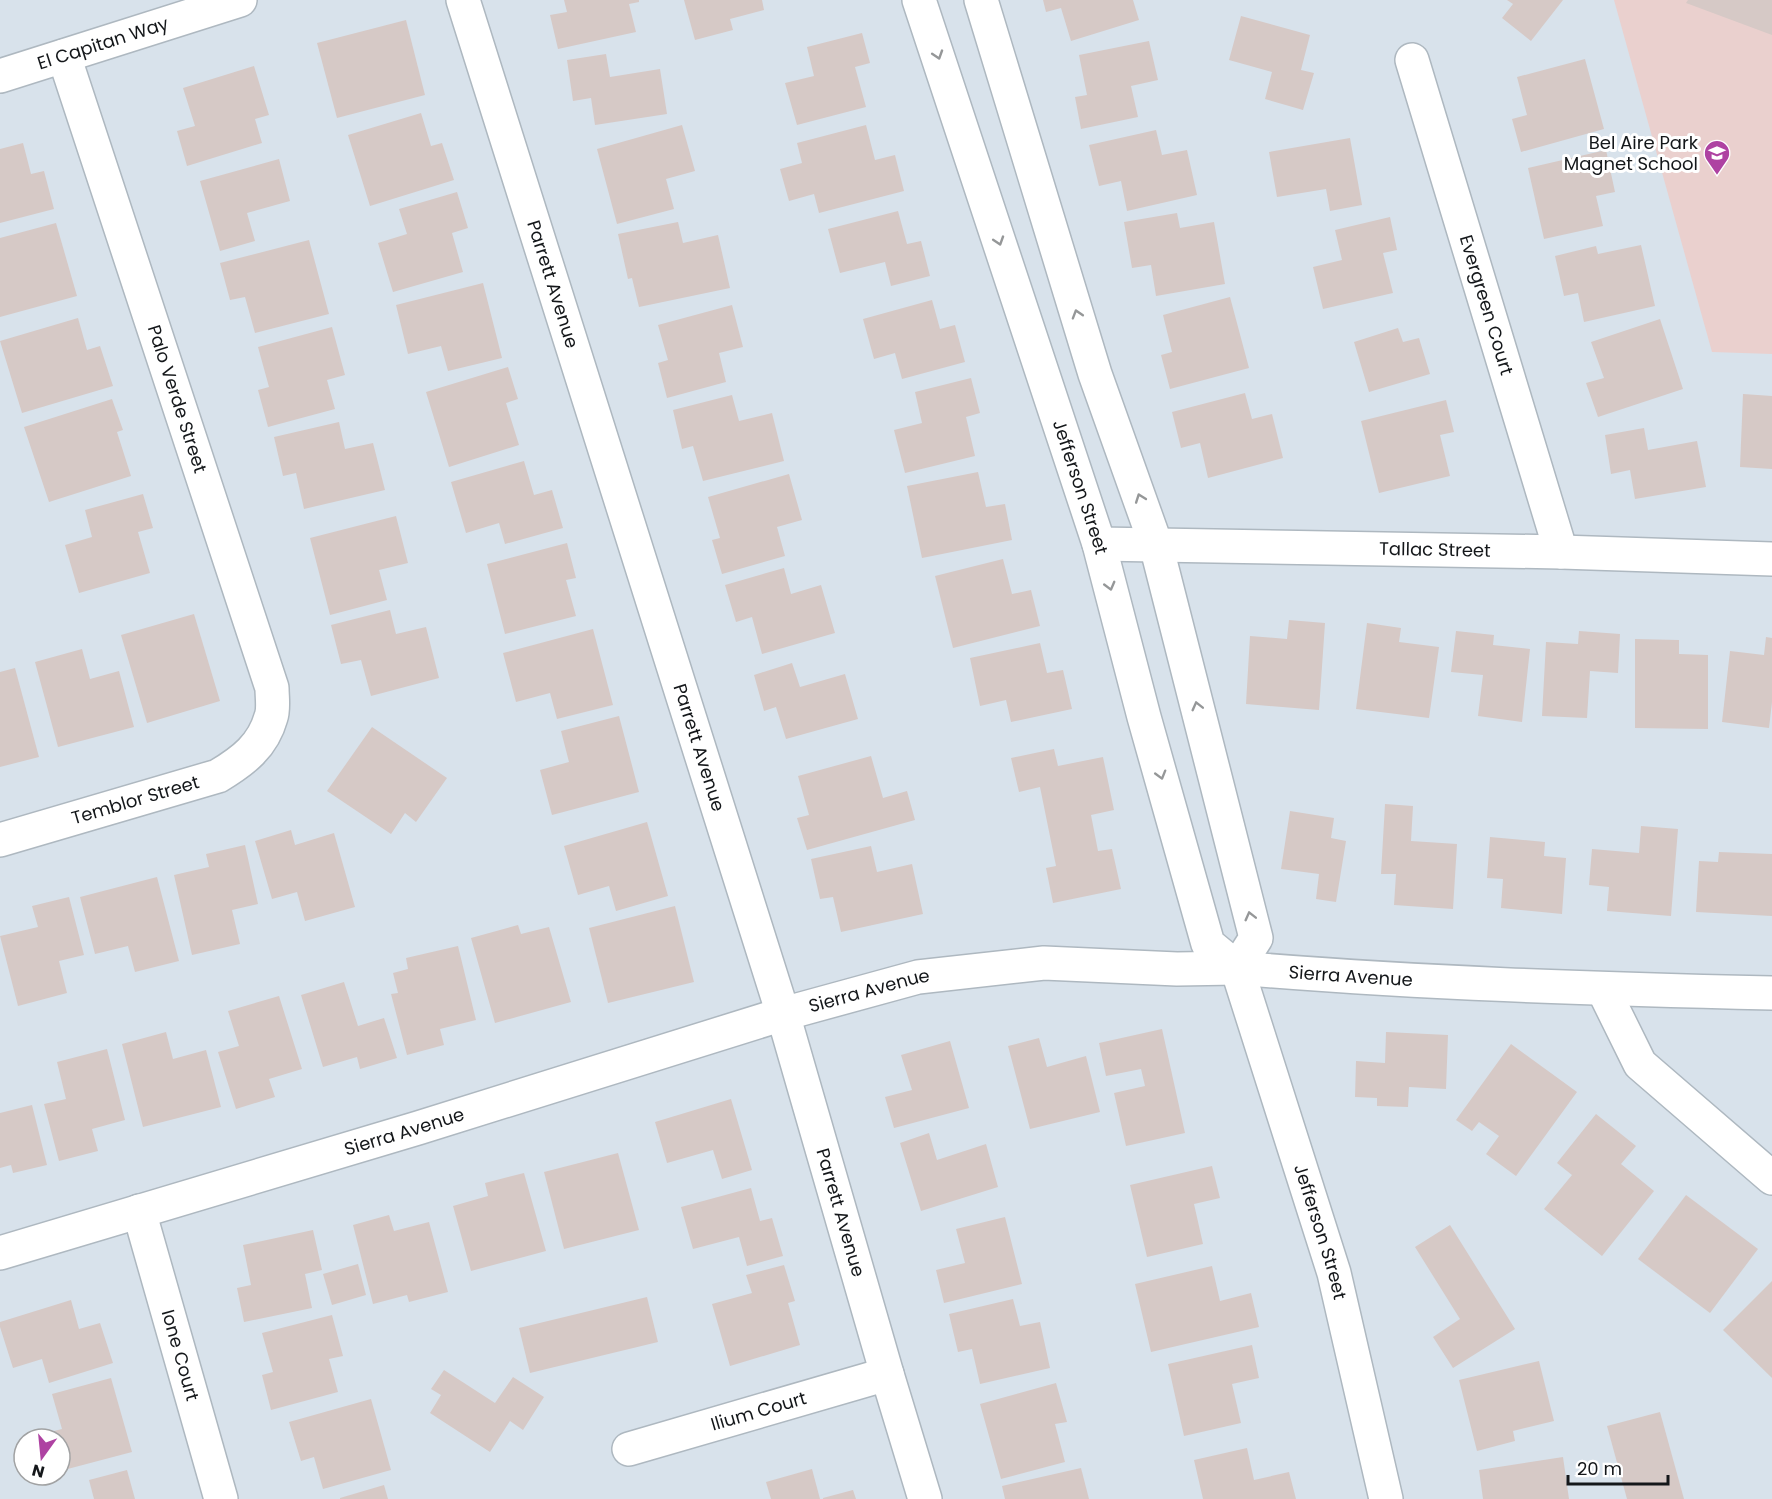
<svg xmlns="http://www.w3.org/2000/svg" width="1772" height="1499" font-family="Poppins,sans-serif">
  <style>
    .education { fill: #ead0ce }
    .building { fill: #d6c9c6 }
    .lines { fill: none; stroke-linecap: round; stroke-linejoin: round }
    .minor-casing { stroke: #aeb8c0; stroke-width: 36 }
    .tertiary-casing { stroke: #aeb8c0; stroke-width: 36 }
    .secondary-casing { stroke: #aeb8c0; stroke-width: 36 }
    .minor { stroke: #fff; stroke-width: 33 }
    .tertiary { stroke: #fff; stroke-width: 33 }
    .secondary { stroke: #fff; stroke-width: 33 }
    .oneway { stroke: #959798 }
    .labels { text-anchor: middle; stroke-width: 6; stroke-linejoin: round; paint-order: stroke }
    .street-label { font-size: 18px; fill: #14171a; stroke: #fff }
    .poi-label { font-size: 18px; fill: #14171a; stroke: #fff; text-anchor: end }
  </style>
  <rect width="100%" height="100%" fill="#d8e2eb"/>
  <path class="education" d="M1614,0H1772V354L1712,352Z"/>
  <g class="building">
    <path d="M564,0H639V2L629,4L636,32L558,49L550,15L567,12Z"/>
    <path d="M684,0H762L764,10L730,19L733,30L695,40Z"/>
    <path d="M1043,0H1133L1139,20L1071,41L1061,8L1046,12Z"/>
    <path d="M1507,0H1563L1531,41L1502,18L1513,4Z"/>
    <path d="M1688,0H1772V35L1686,3Z"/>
    <path d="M1241,16L1310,35L1301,70L1314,73L1303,110L1265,99L1272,72L1229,60Z"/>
    <path d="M406,20L425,95L337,118L317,43Z"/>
    <path d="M862,33L870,63L855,67L866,107L797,125L785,83L814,76L807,47Z"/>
    <path d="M1149,41L1158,80L1131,86L1138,117L1081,129L1075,97L1087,95L1079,55Z"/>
    <path d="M606,54L610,77L660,69L667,114L595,125L591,98L573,101L567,60Z"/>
    <path d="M1585,59L1604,129L1521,152L1512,119L1527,115L1517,77Z"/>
    <path d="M254,66L269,115L255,119L262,143L187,166L177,131L195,126L183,88Z"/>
    <path d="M421,113L431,146L442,143L454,180L370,206L348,135Z"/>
    <path d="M682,125L695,171L666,179L674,209L617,224L597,149Z"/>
    <path d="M866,125L875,160L895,155L904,191L819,213L814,194L789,201L780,169L802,163L797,143Z"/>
    <path d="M1156,130L1162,155L1187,150L1197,195L1127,211L1121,181L1099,186L1089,145Z"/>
    <path d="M1350,138L1362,205L1330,211L1326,189L1277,197L1269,152Z"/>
    <path d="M23,143L31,174L44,171L54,209L0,223V149Z"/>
    <path d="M1606,150L1615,192L1596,196L1603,226L1544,239L1528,168Z"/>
    <path d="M279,159L290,201L247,213L255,241L220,251L200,181Z"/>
    <path d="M457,192L468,228L452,233L463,272L393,292L378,243L407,234L399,209Z"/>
    <path d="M898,211L907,244L921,241L930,276L891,286L885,262L840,273L828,229Z"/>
    <path d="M1177,213L1180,228L1214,222L1225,284L1156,296L1151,265L1132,268L1124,222Z"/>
    <path d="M1390,217L1397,250L1383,253L1393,293L1323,309L1313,267L1342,260L1335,230Z"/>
    <path d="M678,222L683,243L718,235L730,288L639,307L632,278L628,279L618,234Z"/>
    <path d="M56,223L77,296L0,317V238Z"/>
    <path d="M309,240L329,314L255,333L245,297L230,300L220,263Z"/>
    <path d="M1641,245L1655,306L1584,322L1578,293L1564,296L1555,256L1596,246L1598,254Z"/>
    <path d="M483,283L502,358L448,371L441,346L408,354L396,305Z"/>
    <path d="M1230,297L1249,368L1170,389L1161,355L1172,352L1163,315Z"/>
    <path d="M932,300L940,329L955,325L965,362L902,379L895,353L874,359L863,319Z"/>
    <path d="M732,305L743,347L719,353L726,382L667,398L658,363L668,360L658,325Z"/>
    <path d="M78,318L87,350L100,346L113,386L22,413L0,341Z"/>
    <path d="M1660,319L1683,389L1598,417L1586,383L1604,378L1591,342Z"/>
    <path d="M332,327L345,375L327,380L335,409L268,427L258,390L269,387L258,347Z"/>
    <path d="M1398,328L1403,342L1419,338L1430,374L1369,392L1354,342Z"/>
    <path d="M508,367L518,399L506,403L519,445L449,467L426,392Z"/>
    <path d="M971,378L980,413L966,417L975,456L905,473L894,430L922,423L915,392Z"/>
    <path d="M1245,393L1252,419L1272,414L1283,458L1208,478L1200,443L1181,448L1172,412Z"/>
    <path d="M1743,394L1772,396V469L1740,467Z"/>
    <path d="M732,395L739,421L772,413L784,461L703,481L693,446L682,449L673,410Z"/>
    <path d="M112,399L123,430L117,432L131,476L49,502L24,427Z"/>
    <path d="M1446,400L1454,432L1440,435L1450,476L1379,493L1361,421Z"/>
    <path d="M339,422L345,449L373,443L385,490L304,509L296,473L283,476L274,437Z"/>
    <path d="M1644,428L1648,450L1697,441L1706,487L1635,499L1630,470L1611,474L1605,435Z"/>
    <path d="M524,461L534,495L552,490L563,528L505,544L499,523L466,533L451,482Z"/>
    <path d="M978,472L986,507L1005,504L1012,540L922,558L907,486Z"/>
    <path d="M789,474L802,520L777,527L785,556L722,574L712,540L720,538L708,497Z"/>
    <path d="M143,494L153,528L138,532L150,573L79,593L65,545L92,537L85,510Z"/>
    <path d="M396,516L408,563L379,570L387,600L330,615L310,538Z"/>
    <path d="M567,543L576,578L566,580L576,616L505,634L487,564Z"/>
    <path d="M1003,559L1012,594L1031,590L1040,626L953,648L935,576Z"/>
    <path d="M784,568L791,594L821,585L835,633L762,654L752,617L736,622L725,585Z"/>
    <path d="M390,610L396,634L426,627L439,678L371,696L361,660L341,664L331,625Z"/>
    <path d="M194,614L220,701L147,723L121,635Z"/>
    <path d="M1289,620L1325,623L1319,710L1246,704L1250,636L1287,639Z"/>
    <path d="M1367,623L1401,628L1399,642L1439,647L1429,718L1356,709Z"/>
    <path d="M593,629L613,705L557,719L550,693L516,702L503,653Z"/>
    <path d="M1456,631L1494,635L1493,645L1530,649L1522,722L1478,716L1483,675L1451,672Z"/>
    <path d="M1579,631L1620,634L1618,673L1590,671L1587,718L1542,716L1546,642L1578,644Z"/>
    <path d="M1766,637L1772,638V702L1769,728L1722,722L1730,651L1764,655Z"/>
    <path d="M1635,639L1679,640V654L1708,655V729L1635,728Z"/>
    <path d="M1040,643L1047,673L1063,670L1072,709L1011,722L1006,700L980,706L970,658Z"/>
    <path d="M82,649L90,679L119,671L134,727L58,747L35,662Z"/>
    <path d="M792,663L800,687L845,674L858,719L786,739L776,707L764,711L754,675Z"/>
    <path d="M15,668L39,757L0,767V672Z"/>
    <path d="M619,716L639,792L552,815L540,770L569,762L561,731Z"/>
    <path d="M372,727L447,778L416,822L405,813L391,834L327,791Z"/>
    <path d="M1054,749L1058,766L1103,757L1114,810L1091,815L1098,851L1112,849L1121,889L1053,903L1046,868L1056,866L1040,787L1019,792L1011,758Z"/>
    <path d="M871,756L883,798L907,791L915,820L807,850L797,818L809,815L798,776Z"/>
    <path d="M1385,804L1413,806L1411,841L1457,844L1453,909L1394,905L1396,874H1381Z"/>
    <path d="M1290,811L1334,818L1331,838L1346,841L1336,902L1316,899L1319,874L1281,869Z"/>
    <path d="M647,822L668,896L616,911L609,886L578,895L564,846Z"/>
    <path d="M1641,826L1678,829L1671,916L1607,911L1609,887L1589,885L1592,849L1639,853Z"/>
    <path d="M291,830L295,845L334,833L355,907L305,921L297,892L272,899L255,841Z"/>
    <path d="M1490,837L1545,842L1544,856L1566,858L1562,914L1501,908L1503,879L1487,878Z"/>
    <path d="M245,845L258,904L232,910L240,944L192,955L174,875L209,867L206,854Z"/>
    <path d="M871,846L877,872L912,864L923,914L841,932L833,897L820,899L811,859Z"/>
    <path d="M1719,852L1772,854V916L1696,912L1699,861L1718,862Z"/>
    <path d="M157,877L179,961L135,972L128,946L95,954L80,897Z"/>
    <path d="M69,897L84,955L59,961L67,993L18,1006L0,936L38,927L32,906Z"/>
    <path d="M675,906L694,982L608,1003L589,928Z"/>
    <path d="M518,925L521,934L549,927L571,1002L495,1023L471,938Z"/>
    <path d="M458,946L476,1020L440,1029L444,1045L407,1055L391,994L398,993L393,973L408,969L406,958Z"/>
    <path d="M344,982L358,1026L384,1018L397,1058L360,1069L357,1057L323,1067L301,995Z"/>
    <path d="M279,996L302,1069L269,1079L275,1097L236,1109L218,1052L239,1046L228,1011Z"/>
    <path d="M1162,1029L1185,1133L1126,1146L1114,1093L1145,1086L1141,1069L1106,1076L1099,1043Z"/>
    <path d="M166,1032L173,1059L206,1050L221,1107L143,1127L122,1044Z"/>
    <path d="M1386,1032L1448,1035L1446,1089L1409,1087L1408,1107L1377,1106V1098L1355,1097L1356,1061L1385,1063Z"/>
    <path d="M1039,1038L1047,1067L1086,1056L1100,1112L1030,1129L1008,1046Z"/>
    <path d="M950,1041L969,1108L894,1128L885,1097L912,1090L901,1055Z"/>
    <path d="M1511,1044L1577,1092L1516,1176L1486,1154L1499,1136L1479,1122L1472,1131L1456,1120Z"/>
    <path d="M107,1049L125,1120L92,1129L98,1151L59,1161L44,1104L66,1099L57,1062Z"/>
    <path d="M731,1099L752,1170L722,1179L713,1150L667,1163L655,1122Z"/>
    <path d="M32,1105L47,1165L13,1173L11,1165L0,1168V1113Z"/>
    <path d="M1596,1114L1636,1146L1621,1164L1654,1191L1602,1256L1544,1209L1572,1175L1557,1163Z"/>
    <path d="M929,1133L937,1160L986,1144L998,1187L921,1211L900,1143Z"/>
    <path d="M618,1153L639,1230L564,1249L544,1172Z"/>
    <path d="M1212,1166L1220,1198L1194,1204L1203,1244L1147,1257L1130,1185Z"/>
    <path d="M524,1173L546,1251L471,1271L453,1206L488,1196L485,1183Z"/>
    <path d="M751,1188L760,1221L772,1218L783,1256L747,1266L739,1237L693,1249L681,1207Z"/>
    <path d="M1686,1195L1758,1249L1710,1313L1638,1259Z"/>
    <path d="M389,1215L394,1231L429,1222L448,1292L409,1302L407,1295L373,1304L353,1225Z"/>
    <path d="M1005,1217L1022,1284L944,1303L936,1270L965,1263L956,1229Z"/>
    <path d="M1450,1225L1515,1329L1453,1368L1433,1337L1460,1319L1415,1247Z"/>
    <path d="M313,1230L322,1270L305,1274L312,1308L244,1322L237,1288L251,1285L243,1245Z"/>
    <path d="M358,1264L366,1295L332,1305L323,1274Z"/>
    <path d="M784,1265L795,1301L788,1303L800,1345L730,1366L712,1304L752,1293L746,1275Z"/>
    <path d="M1212,1266L1220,1301L1251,1293L1259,1327L1151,1352L1135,1284Z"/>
    <path d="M1772,1281V1378L1723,1330Z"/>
    <path d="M647,1297L658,1342L530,1373L519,1328Z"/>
    <path d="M1013,1299L1020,1326L1040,1322L1050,1368L980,1384L972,1349L958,1352L949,1314Z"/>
    <path d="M71,1300L79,1329L100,1323L113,1363L49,1383L42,1359L13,1368L0,1327V1322Z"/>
    <path d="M332,1315L343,1356L329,1359L338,1392L271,1410L262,1375L273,1372L262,1333Z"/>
    <path d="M1252,1345L1259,1378L1232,1384L1241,1423L1184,1436L1168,1364Z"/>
    <path d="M1539,1361L1554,1421L1513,1431L1515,1441L1477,1451L1459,1380Z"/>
    <path d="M444,1370L495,1403L513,1377L544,1397L523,1430L510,1421L490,1452L430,1413L441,1395L431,1389Z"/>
    <path d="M111,1378L132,1452L60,1471V1439H44L42,1434L62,1429L52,1394Z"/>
    <path d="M1056,1383L1067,1422L1055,1424L1065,1462L1001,1479L980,1404Z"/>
    <path d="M371,1399L391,1470L323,1489L314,1457L301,1461L289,1422Z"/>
    <path d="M1660,1412L1684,1499H1627L1607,1426Z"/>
    <path d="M1247,1448L1254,1480L1289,1472L1296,1499H1203L1194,1460Z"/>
    <path d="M1563,1457L1569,1499H1483L1479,1470Z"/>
    <path d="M1081,1468L1089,1499H1005L1002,1486Z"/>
    <path d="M812,1469L820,1499H771L766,1482Z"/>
    <path d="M127,1470L135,1499H94L89,1480Z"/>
    <path d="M384,1485L388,1499H340V1498Z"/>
    <path d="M853,1490L856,1499H823V1498Z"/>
  </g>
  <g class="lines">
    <g class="minor-casing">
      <g id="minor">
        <path id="s1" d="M463,0L783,1014L887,1374L925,1499"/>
        <path id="s2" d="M1412,60L1561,552"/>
        <path id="s3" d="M0,76L240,0"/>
        <path id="s4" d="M1099,544L1561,552L1772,559"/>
        <path id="s5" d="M0,840L218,776C243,761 263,746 271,717C274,709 272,697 272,688L64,56"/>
        <path d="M1603,989L1640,1064L1772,1178"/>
        <path id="s6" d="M139,1211L221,1499"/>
        <path id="s7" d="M0,1253L418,1128L783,1014L918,977L1044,963L1177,969L1237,968"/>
        <path id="s8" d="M629,1449L887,1374"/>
      </g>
    </g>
    <g class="tertiary-casing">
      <g id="tertiary">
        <path id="s9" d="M1237,968C1415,983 1594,989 1772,993"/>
      </g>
    </g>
    <g class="secondary-casing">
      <g id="secondary">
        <path id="s10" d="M919,0L1099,544L1144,717L1208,944L1237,968L1334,1273L1386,1499"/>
        <path d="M981,0L1095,374L1156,545L1256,938L1237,968"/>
      </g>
    </g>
    <use href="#minor" class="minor"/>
    <use href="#tertiary" class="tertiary"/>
    <use href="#secondary" class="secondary"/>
  </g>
  <defs><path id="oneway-chevron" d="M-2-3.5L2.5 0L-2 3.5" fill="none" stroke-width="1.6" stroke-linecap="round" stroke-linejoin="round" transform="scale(1.5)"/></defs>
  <g class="oneway">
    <use href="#oneway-chevron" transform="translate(938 55) rotate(72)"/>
    <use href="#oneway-chevron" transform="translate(999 241) rotate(72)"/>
    <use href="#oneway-chevron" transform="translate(1077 314) rotate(-107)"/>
    <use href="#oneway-chevron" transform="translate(1140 498) rotate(-110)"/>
    <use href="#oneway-chevron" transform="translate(1110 586) rotate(75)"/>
    <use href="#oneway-chevron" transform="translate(1197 706) rotate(-104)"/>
    <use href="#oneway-chevron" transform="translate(1161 775) rotate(74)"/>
    <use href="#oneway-chevron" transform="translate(1250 916) rotate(-104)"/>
  </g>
  <defs>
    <g id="school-pin" transform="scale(1.35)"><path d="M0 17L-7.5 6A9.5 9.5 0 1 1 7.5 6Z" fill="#ae42a2" stroke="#fff"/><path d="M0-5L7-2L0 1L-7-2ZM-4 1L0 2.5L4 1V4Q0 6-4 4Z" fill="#fff"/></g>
  </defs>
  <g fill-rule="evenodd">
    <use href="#school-pin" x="1717" y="153"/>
  </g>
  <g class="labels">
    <g class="street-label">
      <text dy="6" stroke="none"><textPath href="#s3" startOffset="108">El Capitan Way</textPath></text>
      <text dy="6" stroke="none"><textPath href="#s1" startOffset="298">Parrett Avenue</textPath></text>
      <text dy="6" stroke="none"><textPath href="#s2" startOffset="256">Evergreen Court</textPath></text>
      <text transform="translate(177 399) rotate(72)" y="6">Palo Verde Street</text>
      <text dy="6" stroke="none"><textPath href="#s10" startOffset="513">Jefferson Street</textPath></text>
      <text dy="6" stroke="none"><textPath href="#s4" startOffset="336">Tallac Street</textPath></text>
      <text dy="6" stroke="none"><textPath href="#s1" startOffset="784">Parrett Avenue</textPath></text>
      <text dy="6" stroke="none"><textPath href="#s5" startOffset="141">Temblor Street</textPath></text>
      <text dy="6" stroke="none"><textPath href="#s9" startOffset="114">Sierra Avenue</textPath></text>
      <text dy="6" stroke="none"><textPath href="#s7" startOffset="908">Sierra Avenue</textPath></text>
      <text dy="6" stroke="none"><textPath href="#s7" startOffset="422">Sierra Avenue</textPath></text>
      <text dy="6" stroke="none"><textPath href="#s1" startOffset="1270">Parrett Avenue</textPath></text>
      <text dy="6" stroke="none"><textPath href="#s10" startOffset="1302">Jefferson Street</textPath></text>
      <text dy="6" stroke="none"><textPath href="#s6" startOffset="150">Ione Court</textPath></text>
      <text dy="6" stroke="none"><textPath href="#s8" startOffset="135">Ilium Court</textPath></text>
    </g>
    <g class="poi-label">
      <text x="1698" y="149">Bel Aire Park<tspan x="1698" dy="21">Magnet School</tspan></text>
    </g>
  </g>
  <g transform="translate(42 1457) rotate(195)"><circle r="28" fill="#ffffff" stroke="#a1a2a3" stroke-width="1.5"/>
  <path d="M0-4.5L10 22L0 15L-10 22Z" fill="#ae42a2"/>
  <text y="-9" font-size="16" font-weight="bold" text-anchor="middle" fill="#14171a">N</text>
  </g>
  <path d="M1568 1475v9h100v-9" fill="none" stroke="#14171a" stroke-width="3"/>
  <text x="1577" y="1475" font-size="18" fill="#14171a" stroke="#ffffff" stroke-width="4.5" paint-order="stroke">20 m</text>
</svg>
